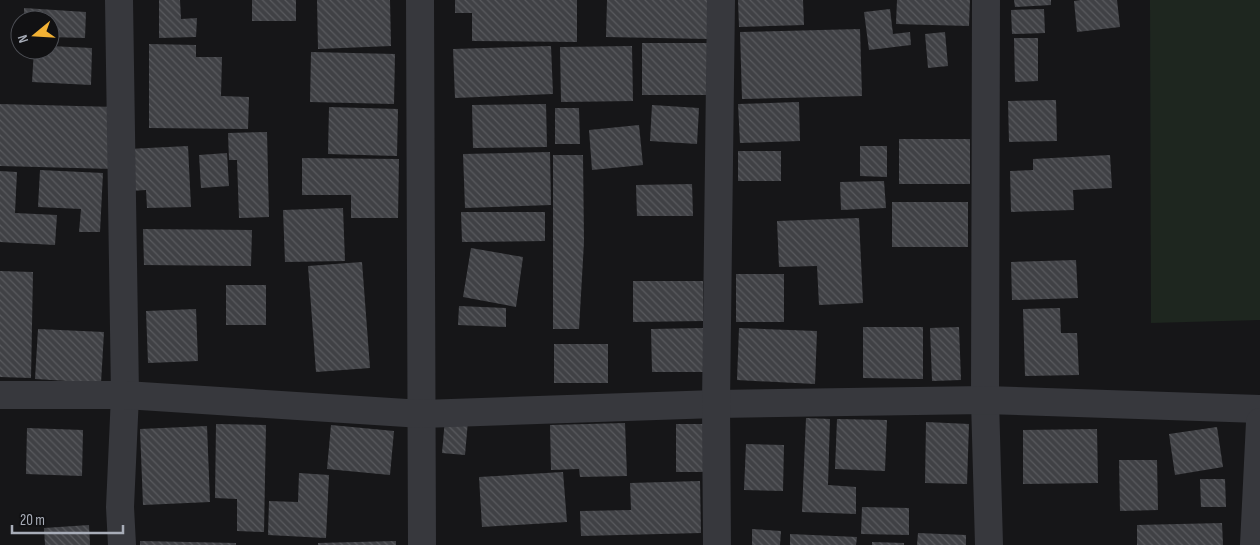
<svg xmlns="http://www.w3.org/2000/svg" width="1260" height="545" font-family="'Sofia Sans Condensed',sans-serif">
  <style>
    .grass { fill: #1e261f }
    .building { fill: url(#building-back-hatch) }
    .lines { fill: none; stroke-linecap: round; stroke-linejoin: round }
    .minor { stroke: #37383d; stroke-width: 28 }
  </style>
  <defs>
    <pattern id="building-back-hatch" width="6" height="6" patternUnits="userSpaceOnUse" patternTransform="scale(1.25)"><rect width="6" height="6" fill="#404145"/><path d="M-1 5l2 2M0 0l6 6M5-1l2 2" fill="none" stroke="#595a5e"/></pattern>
  </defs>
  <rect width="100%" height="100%" fill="#161618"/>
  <path class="grass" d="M1150,0H1260V320L1151,323Z"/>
  <g class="building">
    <path d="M159,0H180L181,19L197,18L196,37L159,38Z"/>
    <rect x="252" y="0" width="44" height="21"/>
    <path d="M317,0H390L391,46L318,49Z"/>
    <path d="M455,0H577V42L472,41V13H455Z"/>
    <path d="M607,0H711L710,39L606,37Z"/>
    <path d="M738,0H803L804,25L739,27Z"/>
    <path d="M897,0H970L969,26L896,24Z"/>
    <path d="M1014,0H1051V5L1015,7Z"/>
    <path d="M1081,0H1117L1120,27L1077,32L1074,1Z"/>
    <path d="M24,8L86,12L85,38L50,37V20H24Z"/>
    <path d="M890,9L893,34L910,32L911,45L869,50L864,12Z"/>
    <path d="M1044,9L1045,33L1012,34L1011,10Z"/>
    <path d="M860,29L862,96L742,99L740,32Z"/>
    <path d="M945,32L948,66L928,68L925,34Z"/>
    <path d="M1014,38H1038V81L1015,82Z"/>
    <rect x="642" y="43" width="65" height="52"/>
    <path d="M149,44L196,45V57H222L221,96L249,97L248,129L149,128Z"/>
    <path d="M50,46L92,48L91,85L32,82L34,50H50Z"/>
    <path d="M551,46L553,94L455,98L453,49Z"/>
    <path d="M632,46L633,101L561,102L560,47Z"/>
    <path d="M311,52L395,54L394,104L310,102Z"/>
    <path d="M1056,100L1057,141L1009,142L1008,101Z"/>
    <path d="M799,102L800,141L740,143L738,104Z"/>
    <path d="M0,104L116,107L114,169L0,166Z"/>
    <path d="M546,104L547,147L473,148L472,105Z"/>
    <path d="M652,105L699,108L697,144L650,141Z"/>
    <path d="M329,107L398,109L397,156L328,154Z"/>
    <path d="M555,108H579L580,144H555Z"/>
    <path d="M639,125L643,165L592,170L589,130Z"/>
    <path d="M267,132L269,217L239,218L237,160H229L228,133Z"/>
    <rect x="899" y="139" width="71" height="45"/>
    <path d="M188,146L191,207L147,208L146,190L130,191L128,149Z"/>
    <path d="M860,146H887V177L860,176Z"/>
    <rect x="738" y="151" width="43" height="30"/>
    <path d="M550,152L551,205L465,208L463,154Z"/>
    <path d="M227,153L229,186L201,188L199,155Z"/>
    <path d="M553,155H583L584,242L579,329H553Z"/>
    <path d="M1110,155L1112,188L1073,190L1074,210L1011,212L1010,171L1033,170V159Z"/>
    <path d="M302,158L399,159L398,218H351V195H302Z"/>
    <path d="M40,170L103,173L100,232H79L81,209L38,207Z"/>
    <path d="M0,171L17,172L15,213L57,215L55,245L0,242Z"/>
    <path d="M884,181L886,208L841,210L840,182Z"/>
    <path d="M692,184L693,216H637L636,185Z"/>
    <rect x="892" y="202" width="76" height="45"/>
    <path d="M343,208L345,261L285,262L283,210Z"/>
    <path d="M461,212H545V241L462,242Z"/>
    <path d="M859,218L863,303L819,305L817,266L779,267L777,221Z"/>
    <path d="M143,229L252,230L251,266L144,265Z"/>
    <path d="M471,248L523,257L516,307L463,297Z"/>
    <path d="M1076,260L1078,298L1012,300L1011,262Z"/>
    <path d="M362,262L370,368L316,372L308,266Z"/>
    <path d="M0,271L33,272L31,378L0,377Z"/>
    <rect x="736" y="274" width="48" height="48"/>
    <path d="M633,281H703V321L633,322Z"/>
    <rect x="226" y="285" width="40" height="40"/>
    <path d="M459,306L506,308V327L458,325Z"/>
    <path d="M1060,308L1061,333H1077L1079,375L1025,376L1023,309Z"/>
    <path d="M196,309L198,361L148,363L146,311Z"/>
    <path d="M863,327H923V379L863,378Z"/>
    <path d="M959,327L961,380L932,381L930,328Z"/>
    <path d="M703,328V372H652L651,329Z"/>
    <path d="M739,328L817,331L815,384L737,380Z"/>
    <path d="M38,329L104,332L101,383L35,379Z"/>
    <rect x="554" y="344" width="54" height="39"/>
    <path d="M806,418L830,419L828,485L856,487V514L802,512Z"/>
    <path d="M445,419L468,421L465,455L442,453Z"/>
    <path d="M837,419L887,420L885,471L835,469Z"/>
    <path d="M926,422L969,424L967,484L925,483Z"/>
    <path d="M625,423L627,476L580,477L579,469L551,470L550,425Z"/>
    <path d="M216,424L266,425L264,532L237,531V499L215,498Z"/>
    <rect x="676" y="424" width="31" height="48"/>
    <path d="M331,425L394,431L390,475L327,469Z"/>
    <path d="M207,426L210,502L143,505L140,429Z"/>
    <path d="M1217,427L1223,467L1175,475L1169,434Z"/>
    <path d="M27,428L83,430L82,476L26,474Z"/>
    <path d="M1097,429L1098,483L1023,484V430Z"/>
    <path d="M746,444L784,445L783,491L744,490Z"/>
    <path d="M1119,460H1157L1158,510L1120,511Z"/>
    <path d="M563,472L567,522L482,527L479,477Z"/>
    <path d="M299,473L329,475L326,538L268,535L269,501L298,502Z"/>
    <path d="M1200,479H1225L1226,507H1201Z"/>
    <path d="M700,481L701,533L581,536L580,511L631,510L630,483Z"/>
    <path d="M862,507L909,508V535L861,534Z"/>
    <path d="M1222,523L1223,545H1137V525Z"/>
    <path d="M89,525L90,545H45L44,528Z"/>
    <path d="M752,529L781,531L780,545H752Z"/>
    <path d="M918,533L966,535V545H917Z"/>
    <path d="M790,534L857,537L856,545H790Z"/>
    <path d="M140,541L236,543V545H140Z"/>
    <path d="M396,541V545H318V543Z"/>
    <path d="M872,542L904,543V545H872Z"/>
  </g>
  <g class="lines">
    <g class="minor">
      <path d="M119,0L125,395L120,507L122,545"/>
      <path d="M420,0L422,545"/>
      <path d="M986,0L985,400L989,545"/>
      <path d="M0,395H125L422,414L716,404L985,400L1260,409"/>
      <path d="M717,545L716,404L721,0"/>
      <path d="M1254,545L1260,422"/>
    </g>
  </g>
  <g transform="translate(35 35) rotate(252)"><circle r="24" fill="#111113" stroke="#4d4f55"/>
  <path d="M0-4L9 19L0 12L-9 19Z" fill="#f2b134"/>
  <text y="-8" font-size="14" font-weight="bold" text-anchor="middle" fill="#a8adb8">N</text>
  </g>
  <path d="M12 525v8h111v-8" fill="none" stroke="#a8adb8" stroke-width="2.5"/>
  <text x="20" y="525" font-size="15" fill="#a8adb8" stroke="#111113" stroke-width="4" paint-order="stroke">20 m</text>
</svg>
